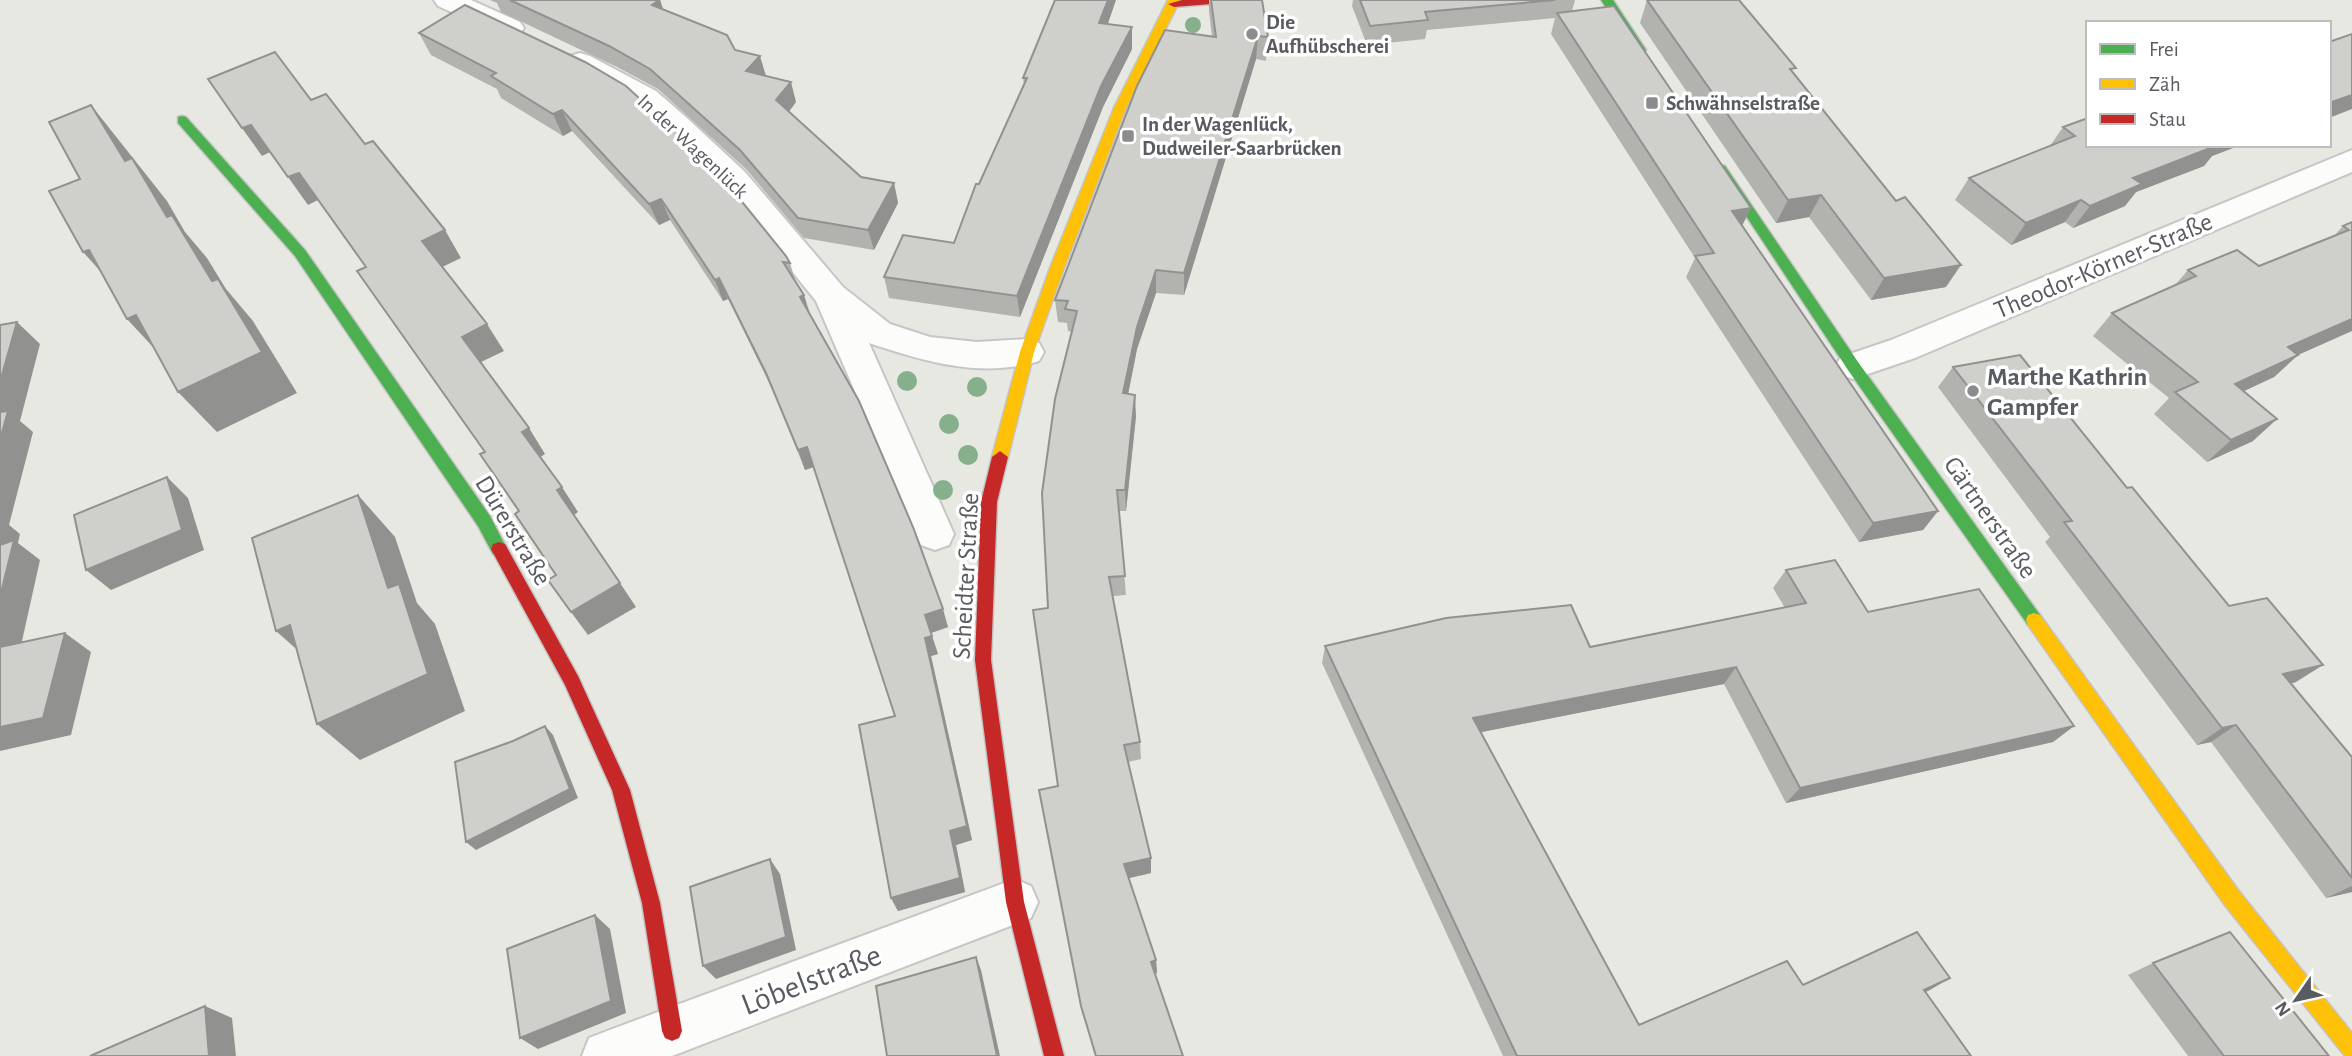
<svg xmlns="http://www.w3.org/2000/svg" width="2352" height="1056" font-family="'Alegreya Sans',sans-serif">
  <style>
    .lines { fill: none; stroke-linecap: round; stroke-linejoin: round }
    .street-casing { stroke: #c5c6c5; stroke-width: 4 }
    .fast-casing { stroke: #c4c4c4; stroke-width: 3 }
    .slow-casing { stroke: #c4c4c4; stroke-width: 3 }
    .jam-casing { stroke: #c4c4c4; stroke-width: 3 }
    .street { fill: #fcfcfb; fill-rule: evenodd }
    .fast { fill: #4caf50; fill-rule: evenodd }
    .slow { fill: #ffc107; fill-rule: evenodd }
    .jam { fill: #c62828; fill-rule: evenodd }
    .tree { fill: #86b08c }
    .wall { fill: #b2b2af }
    .shaded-wall { fill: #91918f }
    .building { fill: #cfcfcc; stroke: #91918f; stroke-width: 2 }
    .poi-dot { fill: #8a8c8e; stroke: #fff; stroke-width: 2.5 }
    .labels { text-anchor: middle; stroke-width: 7; stroke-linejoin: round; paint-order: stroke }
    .far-poi-label { font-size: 21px; font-weight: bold; fill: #585b60; stroke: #fff; text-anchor: start }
    .far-street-label { font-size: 21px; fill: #585b60; stroke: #fff }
    .street-label { font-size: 26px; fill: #585b60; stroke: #fff }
    .poi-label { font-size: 26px; font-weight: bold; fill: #585b60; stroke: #fff; text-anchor: start }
    .near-street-label { font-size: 32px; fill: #585b60; stroke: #fff }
  </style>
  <rect width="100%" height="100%" fill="#e8e8e3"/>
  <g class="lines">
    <g class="street-casing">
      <g id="street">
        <path d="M434,0H471L520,22L524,28L520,34L510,36L500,34L438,6Z"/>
        <path d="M580,53L590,56L656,91L687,118L745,172L843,287L890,324L930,337L977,342L1027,339L1039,343L1044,352L1039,361C982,379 923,361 869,343L954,534L949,545L935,550L921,545L816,301L723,186L636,105L570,68L566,62L570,56Z"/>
        <path d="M2352,150V172L1915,358L1853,379L1841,375L1835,366L1841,357L1891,340Z"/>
        <path d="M1015,879L1031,886L1038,902L1031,918L672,1056H582L589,1038L607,1031Z"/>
      </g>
    </g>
    <g class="fast-casing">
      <g id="fast">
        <path d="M1601,0H1613L1646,50L1644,53H1636Z"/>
        <path d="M182,116L186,117L305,250L490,516L507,549L505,554H493L478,526L295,256L178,123V117Z"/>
        <path d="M1721,165L1725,166L1858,362L2040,615L2042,620L2040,625L2034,627L2028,625L1848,370L1715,169Z"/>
      </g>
    </g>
    <g class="slow-casing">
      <g id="slow">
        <path d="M1168,0H1180L1126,108L1064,268L1034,352L1008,457L1005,461H995L992,457L1020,352L1050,268L1114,108Z"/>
        <path d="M2034,613L2040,615L2238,890L2352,1033V1056H2345L2224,904L2028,625L2026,620L2028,615Z"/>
      </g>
    </g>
    <g class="jam-casing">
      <g id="jam">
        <path d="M1182,0H1230L1224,3L1174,7L1168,4Z"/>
        <path d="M1000,451L1008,457L997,502L991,660L1024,902L1064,1056H1044L1006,902L975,660L981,502L992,457Z"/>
        <path d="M499,542L505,544L578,676L630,790L660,903L682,1031L679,1038L672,1041L665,1038L662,1031L642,903L612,790L565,685L491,549L493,544Z"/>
      </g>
    </g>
    <use href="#street" class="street"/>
    <use href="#fast" class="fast"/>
    <use href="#slow" class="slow"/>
    <use href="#jam" class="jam"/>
  </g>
  <g class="tree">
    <circle cx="1193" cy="25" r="8"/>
    <circle cx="907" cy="381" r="10"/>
    <circle cx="977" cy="387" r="10"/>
    <circle cx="949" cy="424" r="10"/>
    <circle cx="968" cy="455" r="10"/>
    <circle cx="943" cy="490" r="10"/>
  </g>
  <g class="wall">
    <path d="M490,0H660L663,10L735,50L796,102L789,112L861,177L894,183L898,203L874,250L804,238L747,170L658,89L617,67L501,12L497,3Z"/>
    <path d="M1209,0H1262L1268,37L1266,61L1256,59L1184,295L1156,293L1137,349L1128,394L1136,416L1126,511H1119L1126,595L1113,596L1140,742L1141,759L1128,762L1151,873L1129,878L1156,960L1157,973L1155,974L1183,1056H1095L1081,1006L1058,786L1048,608L1072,332L1068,331L1067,323L1058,322L1055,300L1212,36L1209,12Z"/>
    <path d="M1353,0H1575L1572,11L1751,208L1742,225L1938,511L1923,530L1859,542L1686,277L1695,258L1551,34L1555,18L1427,30L1425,39L1367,45L1352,6Z"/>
    <path d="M1647,0L1793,73L1946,287L1871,300L1809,217L1776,223L1640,23Z"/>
    <path d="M465,5L790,263L796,283L804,295L810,313L948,627L931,633L938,654L931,656L972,840L956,845L965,892L898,911L891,898L895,716L813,467L805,470L774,393L728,299L723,301L670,220L659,225L572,131L563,136L501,98L497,89L431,55L419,33Z"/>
    <path d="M1108,24L1132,27V49L1103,107L1020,317L889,298L884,277L954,243L1024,85L1023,78Z"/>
    <path d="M2063,127L2088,145H2241L2212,156L2204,166L2136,192L2125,206L2073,228L2065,222L2011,245L1955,200L1969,178L2050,146Z"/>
    <path d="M2352,222L2298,355L2274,377L2244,391L2253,441L2207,462L2154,414L2169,398L2093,336L2112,313L2175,285L2188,270L2259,266L2334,236L2343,226Z"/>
    <path d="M1953,367L2127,488L2296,682L2291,684L2351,756H2352V892L2326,898L2211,742L2197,745L2045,542L2050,537L1938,387Z"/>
    <path d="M1786,570L1868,612L2074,726L2053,742L1786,803L1724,684L1481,732L1639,1025L1803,985L1930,990L1925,992L1971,1056H1503L1322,663L1325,646L1590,647L1785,608L1773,588Z"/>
    <path d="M2153,963L2329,1056H2188L2128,975Z"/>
  </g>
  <g class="shaded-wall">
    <path d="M660,0L667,20L652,5Z"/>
    <path d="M1108,0H1116L1101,44L1099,23Z"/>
    <path d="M1132,27V49L1103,107L1020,317L1017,296L1101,86Z"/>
    <path d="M1258,36L1256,59L1184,295V273Z"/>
    <path d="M760,56L766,76L746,71Z"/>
    <path d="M791,82L796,102L782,120L776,100Z"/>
    <path d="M2352,95V109L2329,118V103Z"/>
    <path d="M91,105L167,201L185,232L207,258L226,289L253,321L297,393L217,432L178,392L212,281L125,161Z"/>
    <path d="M562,110L572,131L563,136L553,114Z"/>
    <path d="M251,125L270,152L262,156L242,128Z"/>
    <path d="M2211,145H2241L2212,156L2204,166L2136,192L2125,206L2073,228L2090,206L2133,178Z"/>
    <path d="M299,173L318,200L308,205L288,177Z"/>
    <path d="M894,183L898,203L874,250L868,230Z"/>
    <path d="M1821,195L1809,217L1776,223L1788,200Z"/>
    <path d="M661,199L670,220L659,225L649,204Z"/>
    <path d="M2081,200L2065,222L2011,245L2026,223Z"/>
    <path d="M1751,208L1741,228L1732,211Z"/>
    <path d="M445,230L461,258L440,268L422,241Z"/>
    <path d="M89,250L122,295L83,252Z"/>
    <path d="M1961,265L1946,287L1871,300L1884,278Z"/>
    <path d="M1156,270V293L1137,349L1124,415L1123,393L1137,327Z"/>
    <path d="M719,278L728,299L723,301L715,280Z"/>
    <path d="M804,295L810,316L800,297Z"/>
    <path d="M136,315L166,361L127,319Z"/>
    <path d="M2352,319V331L2298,355L2274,377L2212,406L2235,384L2288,347Z"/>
    <path d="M17,322L40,344L20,421L33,432L9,525L20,534L18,543L40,560L16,668L0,658V382Z"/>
    <path d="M487,324L504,351L479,363L462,337Z"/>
    <path d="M1135,395L1136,416L1126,511L1125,490Z"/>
    <path d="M2277,419L2253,441L2207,462L2231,440Z"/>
    <path d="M529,428L545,454L539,458L522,432Z"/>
    <path d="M807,447L814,467L805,470L798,450Z"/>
    <path d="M167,477L188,498L204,550L111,590L86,570Z"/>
    <path d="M562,487L578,512L574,515L557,490Z"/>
    <path d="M358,495L395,537L417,603L435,624L465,711L360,760L317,724L388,588Z"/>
    <path d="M1938,511L1923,530L1859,542L1873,523Z"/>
    <path d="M620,583L636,607L588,635L571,612Z"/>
    <path d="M943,609L948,627L931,633L925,615Z"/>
    <path d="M290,625L319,669L276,631Z"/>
    <path d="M65,633L91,652L71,735L0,751V727Z"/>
    <path d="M932,636L938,654L931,656L972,840L956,845L965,892L898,911L891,898L950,831L925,638Z"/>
    <path d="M2323,665L2296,682L2258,691L2283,674Z"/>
    <path d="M1736,667L1724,684L1467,735L1473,718Z"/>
    <path d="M2236,725L2211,742L2197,745L2222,728Z"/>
    <path d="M545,726L553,735L578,798L476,850L466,842Z"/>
    <path d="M2074,726L2053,742L1786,803L1800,788Z"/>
    <path d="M1151,858V873L1125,879L1124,864Z"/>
    <path d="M770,859L780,874L796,950L716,979L703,966Z"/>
    <path d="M2352,886V892L2326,898Z"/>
    <path d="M595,915L610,929L626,1013L538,1049L520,1038Z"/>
    <path d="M976,957L981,970L1000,1056H996Z"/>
    <path d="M1156,960L1157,973L1151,975V962Z"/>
    <path d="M1950,978L1930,990L1904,1002L1924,990Z"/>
    <path d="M205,1006L232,1018L236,1056H209Z"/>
  </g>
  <g class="building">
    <path d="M510,0H659L652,5L727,35L735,50L760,56L746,71L791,82L776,100L861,177L894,183L868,230L798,218L740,150L650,69L609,46Z"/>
    <path d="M1055,0H1108L1099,23L1132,27L1101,86L1017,296L884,277L903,235L954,243L976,184H979L1027,78H1023Z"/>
    <path d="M1211,0H1262L1268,37L1258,36L1184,273L1156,270L1137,327L1123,393L1135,395L1125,490H1117L1125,576L1109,577L1140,742L1124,745L1151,858L1124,864L1156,960L1151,962L1183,1056H1096L1081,1006L1039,790L1058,786L1033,610L1048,608L1042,493L1055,399L1077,311L1065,309L1068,301L1055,300L1137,86L1165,30L1216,37Z"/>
    <path d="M1360,0H1555L1425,12L1428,20L1370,26Z"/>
    <path d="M1647,0H1739L1796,68L1790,69L1896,201L1905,197L1961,265L1884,278L1821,195L1788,200Z"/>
    <path d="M465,5L585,62L626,86L713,166L786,256L790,263L783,262L804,295L800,297L859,401L913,527L943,609L925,615L932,636L925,638L967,826L950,831L960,878L891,898L859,725L895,716L807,447L798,450L766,373L719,278L715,280L661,199L649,204L562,110L553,114L491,76L496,73L419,33Z"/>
    <path d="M1614,6L1751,208L1732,211L1938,511L1873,523L1695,256L1714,253L1557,13Z"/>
    <path d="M2352,34V95L2329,103V42Z"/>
    <path d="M275,52L311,100L326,94L365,144L373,141L445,230L422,241L487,324L462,337L529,428L522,432L562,487L557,490L620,583L571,612L548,580L556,575L515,514L519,511L480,454L485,452L357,271L366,267L299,173L288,177L251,125L242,128L208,79Z"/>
    <path d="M91,105L125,161L132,158L167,217L172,215L212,281L218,279L262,352L178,392L136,315L127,319L89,250L83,252L49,191L80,179L49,122Z"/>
    <path d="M2088,118V145H2218L2133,178L2142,184L2090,206L2081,200L2026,223L1969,178L2075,136L2063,127Z"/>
    <path d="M2352,222V319L2288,347L2298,355L2235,384L2277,419L2231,440L2175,392L2198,382L2112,313L2196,276L2188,270L2237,250L2259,266L2349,230L2343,226Z"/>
    <path d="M17,322L0,382V325Z"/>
    <path d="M2020,355L2127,488L2132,487L2229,606L2267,598L2323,665L2283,674L2351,756H2352V878L2236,725L2222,728L2064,522L2072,521L1953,367Z"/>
    <path d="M8,411L0,440V412Z"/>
    <path d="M167,477L182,530L86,570L74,515Z"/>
    <path d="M358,495L388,588L399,584L428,674L317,724L290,625L276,631L252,538Z"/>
    <path d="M14,540L0,597V545Z"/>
    <path d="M1835,560L1868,612L1979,589L2074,726L1800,788L1736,667L1473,718L1639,1025L1787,961L1803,985L1917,932L1950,978L1924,990L1971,1056H1517L1325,646L1446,618L1571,605L1590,647L1806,603L1786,570Z"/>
    <path d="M65,633L43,718L0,727V647Z"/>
    <path d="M545,726L570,789L466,842L455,762L513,741Z"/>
    <path d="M770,859L786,937L703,966L690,887Z"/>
    <path d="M595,915L611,1001L520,1038L507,949Z"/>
    <path d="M2230,932L2329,1056H2224L2153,963Z"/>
    <path d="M976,957L997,1056H887L876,986Z"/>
    <path d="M205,1006L209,1056H90Z"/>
  </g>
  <g class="poi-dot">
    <circle cx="1252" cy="34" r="7"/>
    <rect x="1645" y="96" width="14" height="14" rx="3.5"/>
    <rect x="1121" y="129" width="14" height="14" rx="3.5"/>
    <circle cx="1973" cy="391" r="7"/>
  </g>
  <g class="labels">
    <g class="far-poi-label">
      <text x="1266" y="29">Die<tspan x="1266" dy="24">Aufhübscherei</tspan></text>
      <text x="1666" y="110">Schwähnselstraße</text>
      <text x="1142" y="131">In der Wagenlück,<tspan x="1142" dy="24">Dudweiler-Saarbrücken</tspan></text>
    </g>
    <g class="far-street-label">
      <text transform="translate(693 146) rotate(43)" y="7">In der Wagenlück</text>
    </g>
    <g class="street-label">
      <text transform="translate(2103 265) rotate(-23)" y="9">Theodor-Körner-Straße</text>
      <text transform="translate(1991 517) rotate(55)" y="9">Gärtnerstraße</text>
      <text transform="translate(514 530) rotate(59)" y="9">Dürerstraße</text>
      <text transform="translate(965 576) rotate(-87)" y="9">Scheidter Straße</text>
    </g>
    <g class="poi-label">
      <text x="1987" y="385">Marthe Kathrin<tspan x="1987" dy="30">Gampfer</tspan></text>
    </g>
    <g class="near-street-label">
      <text transform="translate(811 979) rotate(-21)" y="11">Löbelstraße</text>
    </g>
  </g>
  <rect x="2086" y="21" width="245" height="126" fill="#ffffff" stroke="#bcbdbf" stroke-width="2"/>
  <rect x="2100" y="44" width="35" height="10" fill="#4caf50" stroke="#bcbdbf" stroke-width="2"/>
  <text x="2149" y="56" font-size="21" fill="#585b60">Frei</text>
  <rect x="2100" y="79" width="35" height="10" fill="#ffc107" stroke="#bcbdbf" stroke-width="2"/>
  <text x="2149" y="91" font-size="21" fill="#585b60">Zäh</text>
  <rect x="2100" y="114" width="35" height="10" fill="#c62828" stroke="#bcbdbf" stroke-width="2"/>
  <text x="2149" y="126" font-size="21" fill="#585b60">Stau</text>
  <g transform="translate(2296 1000) rotate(236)" stroke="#ffffff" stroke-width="5" paint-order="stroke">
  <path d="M0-5L12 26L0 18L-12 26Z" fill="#585b60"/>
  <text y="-10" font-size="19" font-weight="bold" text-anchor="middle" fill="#585b60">N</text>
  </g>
</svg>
